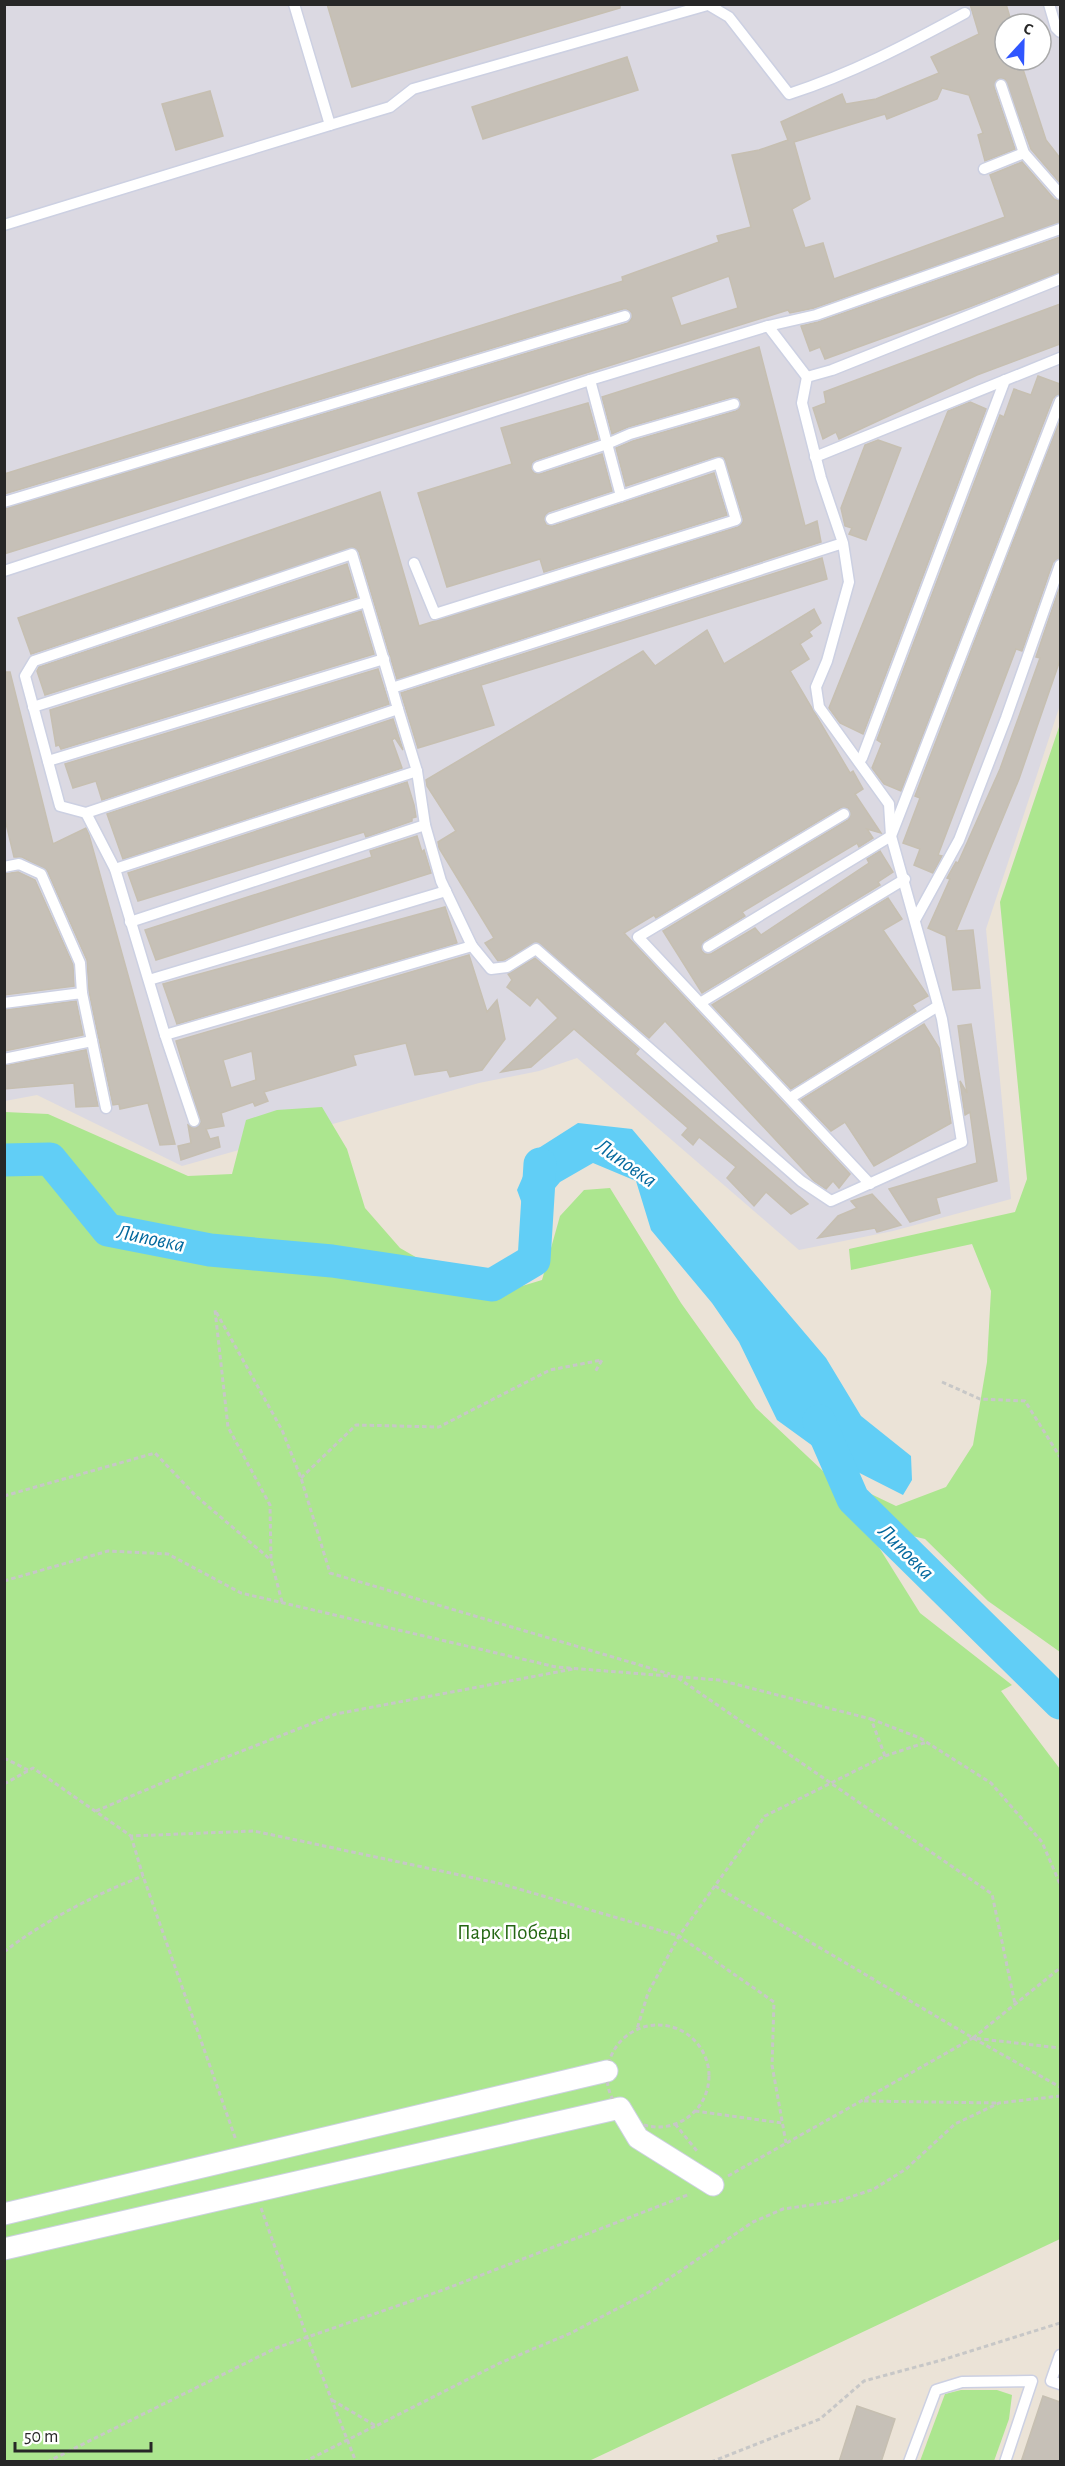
<svg xmlns="http://www.w3.org/2000/svg" width="1065" height="2466" font-family="'Alegreya Sans',sans-serif">
  <style>
    .industrial { fill: #dbd9e2; fill-rule: evenodd }
    .green { fill: #ace68f }
    .water { fill: #61cef6 }
    .lines { fill: none; stroke-linecap: round; stroke-linejoin: round }
    .river { stroke: #61cef6; stroke-width: 33 }
    .building { fill: #c6c0b7; stroke: #c6bfb1; stroke-width: 1.5; fill-rule: evenodd }
    .lane-casing { stroke: #ccd0e2; stroke-width: 13 }
    .street-casing { stroke: #ccd0e2; stroke-width: 23 }
    .path { stroke: #c7c7c7; stroke-width: 3; stroke-dasharray: 4.5 3; stroke-linecap: butt }
    .lane { stroke: #fff; stroke-width: 10 }
    .street { stroke: #fff; stroke-width: 21 }
    .labels { text-anchor: middle; stroke-width: 5; stroke-linejoin: round; paint-order: stroke }
    .park-label { font-size: 21px; fill: #256714; stroke: #fff }
    .water-label { font-size: 22px; font-style: italic; fill: #04699e; stroke: #fff }
  </style>
  <rect width="100%" height="100%" fill="#ebe3d7"/>
  <path class="industrial" d="M5,5H1060V705L986,929L1011,1199L893,1231L799,1250L577,1058L539,1071L479,1083L182,1166L37,1095L5,1101ZM1005,24H1041V60H1005Z"/>
  <g class="green">
    <path d="M1060,724V1652L988,1601L925,1539L865,1525L920,1613L1012,1685L1001,1691L1060,1769V2239L589,2461L5,2462V1112L48,1114L188,1176L232,1174L246,1120L277,1110L322,1107L347,1149L365,1208L400,1248L485,1297L542,1280L560,1216L584,1190L610,1188L681,1303L756,1408L823,1471L896,1506L946,1487L973,1445L987,1362L991,1291L972,1244L851,1270L849,1249L1015,1212L1027,1179L1000,902Z"/>
    <path d="M961,2390H997L1012,2395L1009,2419L994,2461H920L945,2394Z"/>
  </g>
  <path class="water" d="M578,1123L632,1129L826,1358L861,1416L911,1456L912,1480L903,1495L828,1457L777,1420L739,1342L712,1303L651,1230L636,1181L593,1163L560,1182L528,1220L517,1190L534,1151Z"/>
  <g class="lines">
    <g class="river">
      <path d="M4,1160L50,1159L108,1230L210,1250L332,1261L492,1285L534,1260L540,1164"/>
      <path d="M819,1421L853,1499L1060,1703"/>
    </g>
  </g>
  <g class="building">
    <path d="M327,4H620V8L352,87Z"/>
    <path d="M970,4H1006L1012,24H1005V60H1020L1046,140L1060,158V183L1031,149L1005,79L998,78L994,87L1015,149L985,161L978,135L983,133L969,95L942,88L937,99L887,119L885,114L794,142L810,199L792,209L805,248L823,243L834,279L1005,217L990,175L1022,162L1054,199L1060,201V222L814,308L790,313L788,310L4,554V509L628,323L632,318V313L627,309H623L4,494V474L623,281L622,277L719,242L717,236L751,227L732,155L759,150L788,140L781,122L842,94L846,104L876,99L939,73L931,57L979,34ZM729,276L738,308L681,326L671,297Z"/>
    <path d="M627,57L638,90L483,139L472,107Z"/>
    <path d="M210,91L223,136L176,150L162,104Z"/>
    <path d="M1060,237V272L969,307L825,359L820,347L810,351L801,326L818,322Z"/>
    <path d="M1060,304V344L977,375L839,439L836,432L823,439L813,408L826,403L824,392Z"/>
    <path d="M759,347L805,526L817,521L821,542L397,679L359,552L353,547L31,654L18,618L380,492L419,626L738,527L743,522V518L724,457L717,456L626,486L616,448L633,441L736,411L741,405L739,398L732,397L628,427L612,434L602,397Z"/>
    <path d="M1038,376L1060,384V394L1053,398L901,791L884,784L872,768L882,743L877,740L1000,415L1004,417L1014,389L1031,395Z"/>
    <path d="M970,402L986,409L863,734L840,723L829,708L948,411Z"/>
    <path d="M588,403L598,439L536,460L532,463L531,469L534,473L540,474L602,454L612,491L548,512L544,518L546,525L553,526L714,473L727,515L544,572L540,559L447,587L418,493L512,464L501,428Z"/>
    <path d="M1060,420V558L1053,562L1022,651L1016,649L938,855L942,856L933,873L914,865L920,849L903,843L920,798L915,796Z"/>
    <path d="M878,440L901,448L866,540L849,534L852,528L845,526L841,508L865,445Z"/>
    <path d="M822,558L827,579L481,685L494,725L418,748L401,693Z"/>
    <path d="M347,564L357,597L45,695L37,671L39,667Z"/>
    <path d="M1060,586V660L1019,779L956,931L973,930L980,988L953,990L946,936L928,928L950,879L947,878L956,862L958,863L1000,769L1040,658L1036,657Z"/>
    <path d="M814,609L821,623L809,632L812,636L800,644L809,659L790,671L850,773L853,771L863,789L855,794L881,833L867,829L873,838L859,847L857,843L742,912L745,916L704,941L701,950L705,954H711L755,928L761,935L869,863L867,859L880,851L893,872L878,882L880,885L702,993L663,931L848,820L851,814L848,808H840L656,918L654,915L624,933L850,1174L839,1188L833,1181L826,1189L814,1181L665,1021L649,1038L537,942L504,960L498,961L485,943L494,938L439,848L438,842L456,831L427,786L426,780L643,651L655,666L707,630L724,664Z"/>
    <path d="M361,611L374,654L61,749L59,745L56,746L50,710Z"/>
    <path d="M378,669L389,704L102,800L96,781L73,788L65,764Z"/>
    <path d="M4,672H10L53,844L86,828L89,835L175,1144L160,1145L148,1103L120,1109L119,1104L113,1105L89,992L87,960L47,870L22,857H14L4,815Z"/>
    <path d="M393,719L403,750L395,738L392,740L402,768L123,859L107,814Z"/>
    <path d="M407,782L414,805L416,817L412,818V821L366,837L364,832L138,901L128,873Z"/>
    <path d="M417,836L422,852L424,850L431,873L156,960L145,930L372,857L370,851Z"/>
    <path d="M18,872L35,880L73,965L74,986L4,995V874Z"/>
    <path d="M888,898L902,919L883,930L928,996L912,1005L916,1011L791,1089L712,1005Z"/>
    <path d="M445,907L457,943L177,1024L163,984Z"/>
    <path d="M469,955L487,1012L497,1000L505,1039L482,1070L450,1077L447,1070L415,1075L406,1043L353,1055L356,1065L264,1092L268,1101L255,1106L253,1102L221,1113L224,1126L206,1129L210,1139L218,1137L220,1147L181,1160L178,1146L191,1143L188,1125L196,1128L201,1122L176,1041ZM252,1051L256,1080L231,1088L223,1060Z"/>
    <path d="M535,958L639,1049L635,1054L808,1204L791,1214L766,1192L754,1206L727,1178L736,1167L699,1137L693,1145L682,1135L688,1128L574,1029L531,1067L501,1072L558,1018L537,997L530,1006L507,987L512,980L508,974Z"/>
    <path d="M76,1001L83,1035L4,1051V1010Z"/>
    <path d="M924,1024L939,1048L951,1123L874,1166L845,1122L831,1131L801,1100Z"/>
    <path d="M971,1024L997,1181L936,1198L940,1213L910,1222L889,1189L977,1163L970,1112L965,1115L960,1081L967,1093L958,1026Z"/>
    <path d="M86,1050L98,1106L76,1107L74,1083L4,1089V1066Z"/>
    <path d="M872,1194L901,1225L877,1232L875,1228L818,1238L838,1216L857,1208L851,1201Z"/>
    <path d="M1043,2396L1060,2402V2462H1021Z"/>
    <path d="M857,2406L895,2419L881,2462H839Z"/>
  </g>
  <g class="lines">
    <g class="lane-casing">
      <g id="lane">
        <path d="M294,4L330,125L390,107L413,89L711,4"/>
        <path d="M707,4L729,17L789,94C851,74 908,44 965,13"/>
        <path d="M1049,4L1056,28L1060,32"/>
        <path d="M1001,85L1024,153L1060,194"/>
        <path d="M984,169L1024,153"/>
        <path d="M4,225L330,125"/>
        <path d="M768,326L816,315L1060,229"/>
        <path d="M815,457L1060,358"/>
        <path d="M538,467L607,444L630,434L734,404"/>
        <path d="M4,502L625,316"/>
        <path d="M551,519L621,496"/>
        <path d="M843,543L392,688L398,709L86,813L115,869L165,1035L472,946L491,969L507,967L536,949L801,1181L831,1201L962,1142L942,1019L891,836L889,804L819,707L816,687L827,661L849,582L843,543L821,478L802,403L807,377L832,370L1060,279"/>
        <path d="M414,563L435,614L736,520L719,463L621,496L590,380"/>
        <path d="M4,571L590,380L768,326L807,377"/>
        <path d="M33,707L366,602"/>
        <path d="M398,709L417,771L425,825L441,881L472,946"/>
        <path d="M862,758L1005,380"/>
        <path d="M48,761L384,659"/>
        <path d="M86,813L60,806L25,676L34,661L352,554L392,688"/>
        <path d="M844,814L638,937L870,1184"/>
        <path d="M4,867L19,864L41,874L80,963L82,993"/>
        <path d="M115,869L417,771"/>
        <path d="M915,920L959,840L1006,718L1060,565"/>
        <path d="M130,922L425,825"/>
        <path d="M708,947L891,836L1060,401"/>
        <path d="M149,980L446,891"/>
        <path d="M4,1003L82,993L106,1108"/>
        <path d="M700,1003L905,879"/>
        <path d="M165,1035L194,1121"/>
        <path d="M4,1059L92,1041"/>
        <path d="M790,1098L938,1006"/>
        <path d="M1060,2355L1051,2381L1060,2384"/>
        <path d="M909,2462L936,2390L962,2382L1032,2381L1005,2462"/>
      </g>
    </g>
    <g class="street-casing">
      <g id="street">
        <path d="M4,2214L607,2071"/>
        <path d="M4,2249L620,2108L638,2138L713,2185"/>
      </g>
    </g>
    <g class="path">
      <path d="M942,1382L980,1399L1025,1401L1060,1457"/>
      <path d="M301,1478L356,1425L439,1427L550,1370L602,1360L595,1372"/>
      <path d="M4,1496L155,1453L196,1496L271,1560"/>
      <path d="M4,1581L108,1551L168,1554L241,1593L556,1667L719,1680L871,1719L885,1756L765,1816L679,1936L774,2002L772,2065L786,2143"/>
      <path d="M282,1602L271,1560L270,1505L228,1427L215,1310L282,1430L301,1478L330,1573L670,1674"/>
      <path d="M678,1678L992,1894L1015,2004"/>
      <path d="M871,1719L920,1738L991,1783L1042,1842L1060,1884"/>
      <path d="M885,1756L927,1742"/>
      <path d="M4,1758L28,1770"/>
      <path d="M4,1784L33,1768L131,1836L254,1831L502,1884L679,1936L648,1993L637,2029"/>
      <path d="M96,1811L181,1775L336,1714L573,1669"/>
      <path d="M131,1836L143,1876L236,2140"/>
      <path d="M715,1886L973,2038L1060,2087"/>
      <path d="M4,1952C42,1922 98,1893 143,1876"/>
      <circle cx="658" cy="2076" r="51"/>
      <path d="M973,2038L1060,1968"/>
      <path d="M864,2101L998,2103"/>
      <path d="M695,2111L782,2123"/>
      <path d="M675,2124L697,2151"/>
      <path d="M728,2176L973,2038L1060,2048"/>
      <path d="M261,2208L307,2337L356,2462"/>
      <path d="M332,2400L376,2426L500,2363L571,2333L649,2292L753,2222L783,2209L839,2201L874,2189L906,2169L955,2124L999,2103L1060,2096"/>
      <path d="M47,2462L276,2348L443,2290L690,2194"/>
      <path d="M304,2462L375,2426"/>
      <path d="M711,2462L820,2419L864,2381L942,2360L1060,2323"/>
    </g>
    <use href="#lane" class="lane"/>
    <use href="#street" class="street"/>
  </g>
  <g class="labels">
    <g class="park-label">
      <text x="514" y="1939">Парк Победы</text>
    </g>
    <g class="water-label">
      <text transform="translate(627 1162) rotate(35)" y="8">Липовка</text>
      <text transform="translate(151 1237) rotate(12)" y="8">Липовка</text>
      <text transform="translate(907 1551) rotate(45)" y="8">Липовка</text>
    </g>
  </g>
  <rect width="1065" height="2466" fill="none" stroke="#272727" stroke-width="12"/>
  <g transform="translate(1023 42) rotate(22)"><circle r="28" fill="#ffffff" stroke="#a9a9a9" stroke-width="1.5"/>
  <path d="M0-4.5L10 22L0 15L-10 22Z" fill="#3056ff"/>
  <text y="-9" font-size="16" font-weight="bold" text-anchor="middle" fill="#272727">С</text>
  </g>
  <path d="M15 2442v9h136v-9" fill="none" stroke="#272727" stroke-width="3"/>
  <text x="24" y="2442" font-size="18" fill="#272727" stroke="#ffffff" stroke-width="4.5" paint-order="stroke">50 m</text>
</svg>
